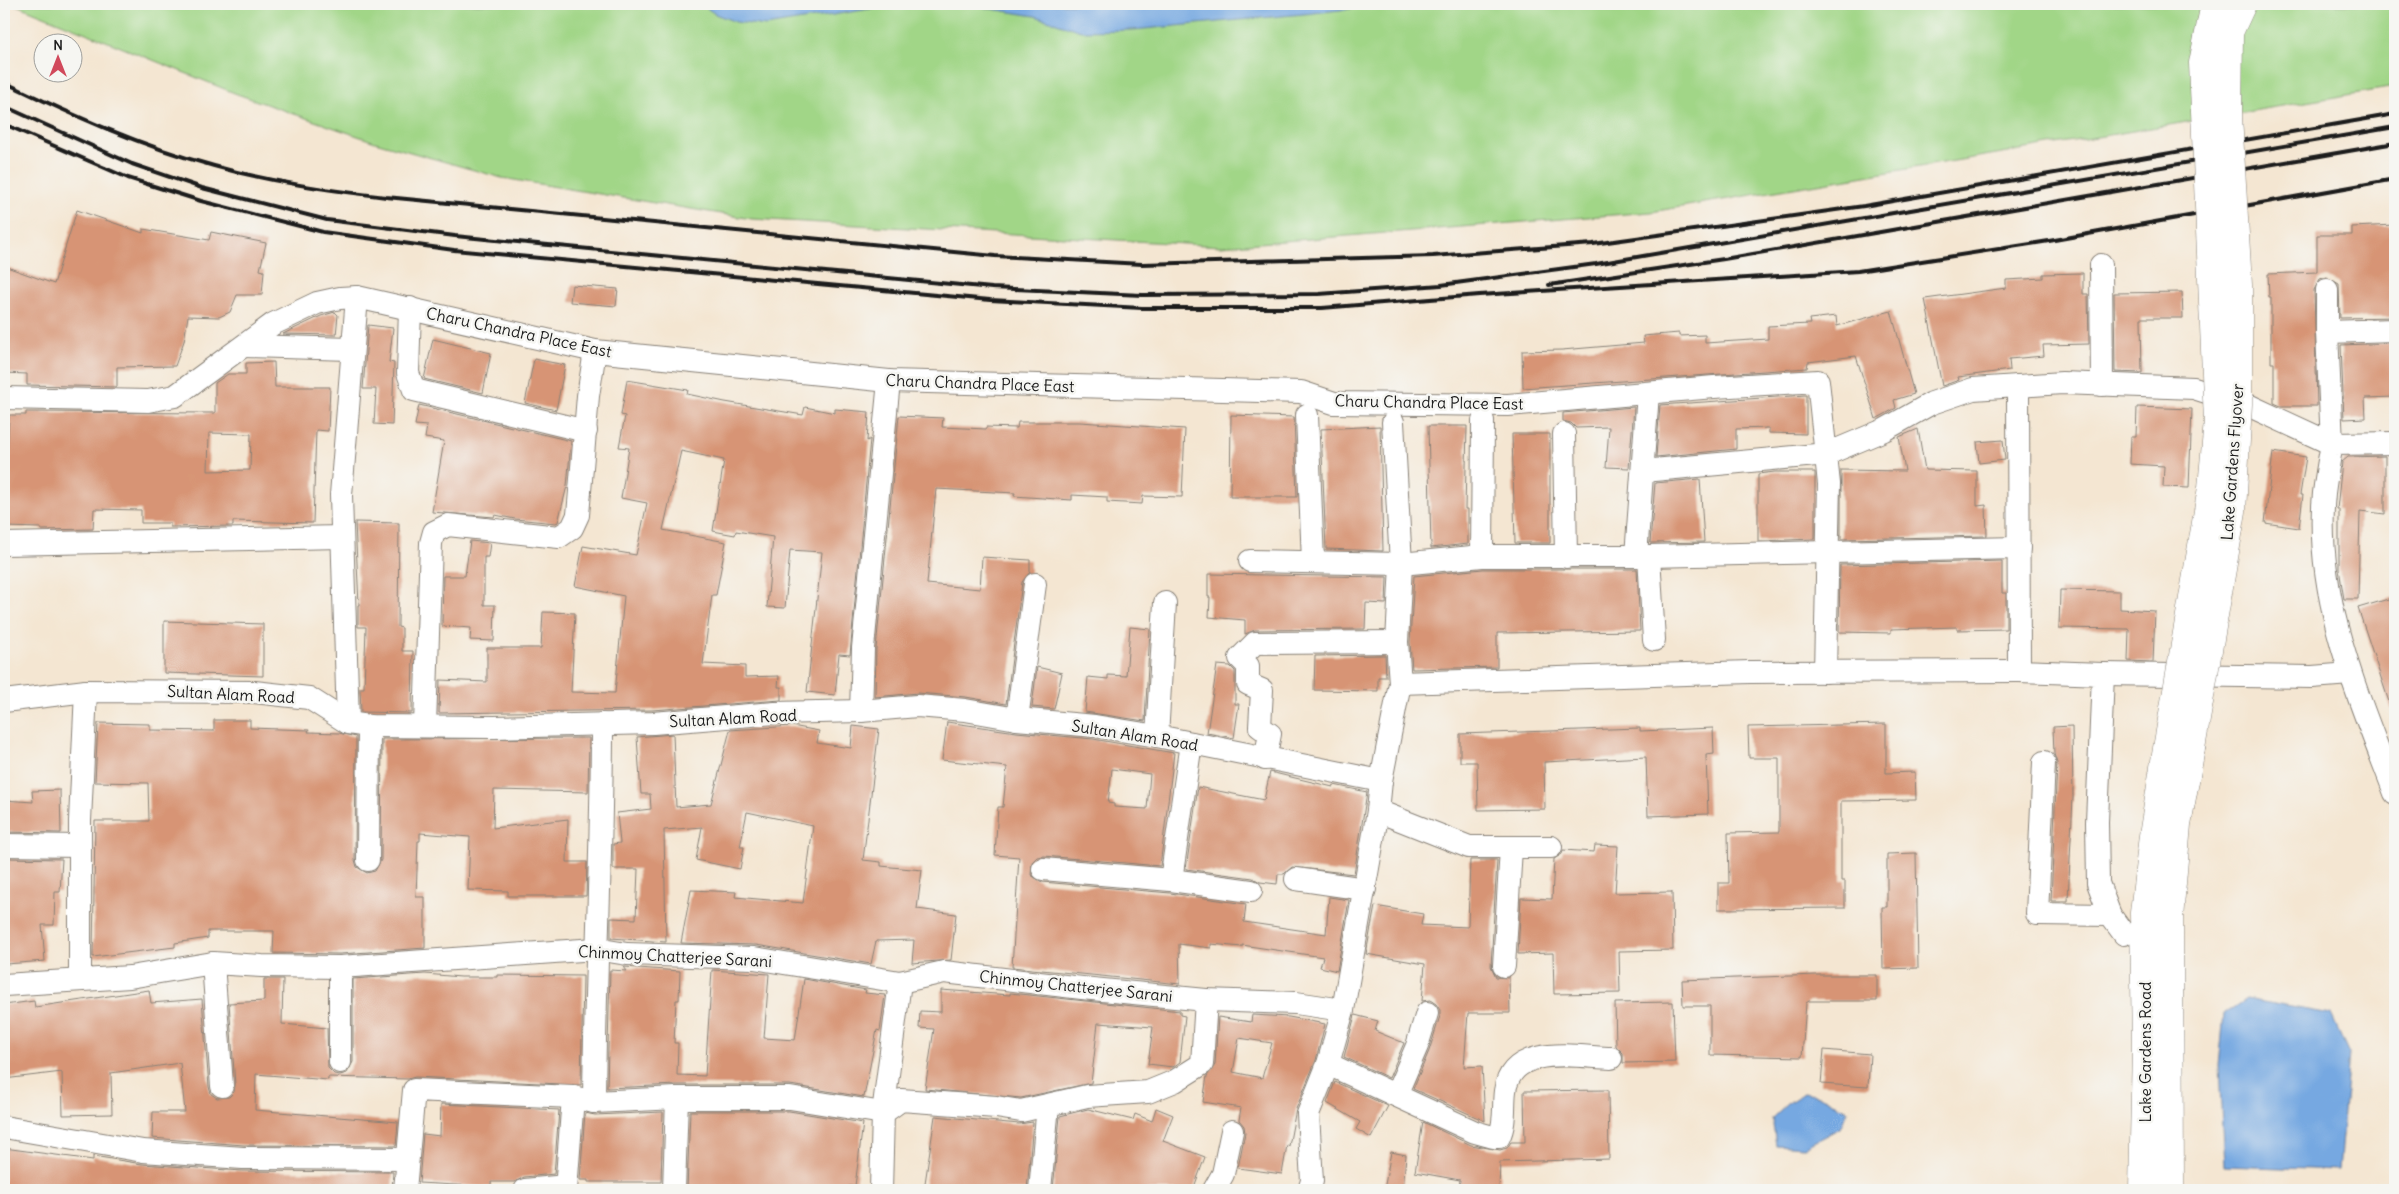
<svg xmlns="http://www.w3.org/2000/svg" width="2399" height="1194" font-family="Delius,sans-serif">
  <style>
    .green { fill: #a1d687; stroke: #5e7952 }
    .water { fill: #76a8e1; stroke: #49627e }
    .building { fill: #d79474; fill-rule: evenodd }
    .lines { fill: none; stroke-linecap: round; stroke-linejoin: round }
    .minor-casing { stroke: #888177; stroke-width: 24 }
    .major-casing { stroke: #888177; stroke-width: 29 }
    .minor { stroke: #fff; stroke-width: 22 }
    .major { stroke: #fff; stroke-width: 28 }
    .rail { stroke: #1c1c1c; stroke-width: 4 }
    .major-bridge-casing { stroke: #888177; stroke-width: 29; stroke-linecap: butt }
    .major-bridge { stroke: #fff; stroke-width: 28 }
    .labels { text-anchor: middle; stroke-width: 5; stroke-linejoin: round; paint-order: stroke }
    .street-label { font-size: 16px; fill: #1c1c1c; stroke: #f6f6f2 }
  </style>
  <rect width="100%" height="100%" fill="#f6f6f2"/>
  <filter id="ink" filterUnits="userSpaceOnUse"><feTurbulence type="fractalNoise" baseFrequency=".02" numOctaves="2"/><feDisplacementMap in="SourceGraphic" scale="10" xChannelSelector="R" yChannelSelector="G"/><feConvolveMatrix kernelMatrix="1 2 1 2 8 2 1 2 1" color-interpolation-filters="sRGB"/></filter>
  <filter id="wash" filterUnits="userSpaceOnUse"><feTurbulence type="fractalNoise" baseFrequency=".0096" numOctaves="4" result="noise"/><feDisplacementMap in="SourceGraphic" scale="20" xChannelSelector="R" yChannelSelector="G"/><feGaussianBlur stdDeviation="1.12" result="paint"/><feColorMatrix in="noise" values="0 0 0 0 0 0 0 0 0 0 0 0 0 0 0 0 0 1.4 0 .05"/><feComposite in="paint" operator="in"/></filter>
  <g filter="url(#wash)">
    <rect width="100%" height="100%" fill="#f4e6d2"/>
    <path class="green" d="M14,4H2395V87L1651,212L1221,246L752,219L502,178L375,142L237,94Z"/>
    <g class="water">
      <path d="M701,4H919L875,8L766,26L736,22L715,14Z"/>
      <path d="M931,4H1390L1314,13L1133,30L1081,31L1035,16L973,6Z"/>
      <path d="M2246,999L2331,1014L2349,1054L2339,1170L2224,1166L2219,1066L2224,1014Z"/>
      <path d="M1804,1093L1824,1097L1848,1111L1840,1128L1804,1147L1776,1145L1772,1118L1788,1103Z"/>
    </g>
    <g id="blocks">
      <g class="building">
        <path d="M77,210L143,233V229L209,240L211,232L266,243L260,270L264,271L262,295H237L230,312L219,317L188,316L184,341L175,366L117,367V387L27,385V374L4,373V266L54,284Z"/>
        <path d="M2395,225V317L2340,318L2339,284L2327,277L2320,279L2314,290L2317,406H2281L2274,403V363H2271V297H2269L2268,274L2317,272V235H2352V227Z"/>
        <path d="M2083,273V294H2088L2089,344L2043,345L2044,356L2009,359L2010,370L1958,377L1959,380L1942,386L1925,299L2006,288V280L2043,278V274Z"/>
        <path d="M572,285L618,289L616,306L570,302Z"/>
        <path d="M2182,292L2183,318H2141L2142,373L2115,372L2114,293Z"/>
        <path d="M1891,311L1914,394L1894,400L1896,408L1876,419L1856,356L1808,362L1807,368L1523,388L1522,351L1562,350L1644,343L1643,336L1679,333V336L1705,335V343L1768,339V326L1810,324L1809,319L1836,316L1837,326Z"/>
        <path d="M335,312L338,315L336,335L283,334L321,316Z"/>
        <path d="M368,325L393,328L389,362L394,363L392,425L374,424L376,389H363Z"/>
        <path d="M433,339L491,353L483,393L424,379Z"/>
        <path d="M2395,343V397L2365,398L2366,418L2344,419L2341,345Z"/>
        <path d="M534,359L565,365L556,410L525,403Z"/>
        <path d="M274,362L275,387H330L328,431L316,430L313,523L233,521V526L170,527V523H141V510L94,509L93,529L41,530V528L4,527L9,415H26V412L215,413V383L228,374H246V363ZM209,433L251,434L250,470L208,471Z"/>
        <path d="M627,380L688,390L687,394L725,402L803,415L805,407L835,413V409L869,412L867,441L870,439L850,655L839,654L835,695L807,692L822,552L790,550L785,608L767,607L773,537L736,531L735,535L713,531L724,460L681,451L663,530L726,542L716,595H712L703,664L745,666V677L779,676L778,687H781V700L652,710L439,713L440,680L487,682V648H541L543,612L575,613L571,692L615,693L624,596L575,586L583,546L636,555L647,503L621,498L629,448L619,447L625,416L621,415Z"/>
        <path d="M1806,395V434L1769,433V428L1736,429V449L1656,457L1660,405Z"/>
        <path d="M419,405L571,441L567,486L558,522L556,523L515,519L495,515L494,517L432,512L444,441L425,438L427,426L415,425Z"/>
        <path d="M1634,407L1629,468L1606,467L1609,427L1576,428L1571,423L1563,421V413Z"/>
        <path d="M2137,407L2192,409L2189,488L2163,487L2164,466L2130,464L2131,436H2136Z"/>
        <path d="M1231,415L1294,417L1297,497H1230Z"/>
        <path d="M899,416L943,418L942,427L986,429V427L1017,428L1018,422H1080L1185,429L1182,497L1143,496L1142,504L1107,502V497L1072,495V500L1014,496L1015,493L936,489L927,584L980,589L982,557L1030,560V572L1022,582L1006,704L966,697L918,693L875,697L876,649Z"/>
        <path d="M1380,426L1383,551L1326,549L1321,429Z"/>
        <path d="M1428,426H1467L1465,509H1468V544L1431,548Z"/>
        <path d="M1918,429L1925,470L1977,471V506L1986,505L1987,536L1841,539V470L1905,471L1899,437Z"/>
        <path d="M1512,434H1550V543H1515Z"/>
        <path d="M2003,440L2005,460L1979,463L1977,442Z"/>
        <path d="M2273,452L2306,457L2300,495H2303L2299,528L2265,523Z"/>
        <path d="M2385,456V514L2360,511L2358,599H2344L2339,569V509H2337L2342,462L2348,457Z"/>
        <path d="M1775,472H1815V539L1758,541V474Z"/>
        <path d="M1700,479L1704,542L1650,543L1655,483Z"/>
        <path d="M355,522L399,523L398,627L402,628V651H413L412,713L361,712L360,688H364L366,627H358V605H359Z"/>
        <path d="M470,541L490,543L488,557H484V605H495L494,641L470,640L471,628L442,626L443,576H465Z"/>
        <path d="M2002,561V593H2006V629L1957,630V627L1891,629V633L1839,632L1840,565Z"/>
        <path d="M1483,569H1637L1640,631L1497,633V667L1412,669L1410,642L1414,576Z"/>
        <path d="M1208,574L1387,577L1386,604L1366,603L1365,629L1255,630L1245,634V620L1209,617L1210,597H1208Z"/>
        <path d="M2060,590L2120,591V609L2155,611L2153,662L2128,661L2129,629L2059,628Z"/>
        <path d="M2395,597V710L2392,711L2358,608Z"/>
        <path d="M164,621L263,624V676L164,673Z"/>
        <path d="M1130,627L1150,629L1145,721L1085,712L1088,677L1108,679V675L1126,676Z"/>
        <path d="M1385,655L1386,677H1378V691L1314,690L1315,656Z"/>
        <path d="M1217,665L1230,666L1235,671V704H1239L1234,738L1207,733Z"/>
        <path d="M1037,667L1062,673L1054,709L1032,707Z"/>
        <path d="M214,720H250V728L309,730L308,732L339,733L356,737L355,860L357,867L367,873L375,871L381,860L382,739L589,738L588,792L494,790L493,828L568,819L567,862H587L586,896H508V891L468,890L470,837L420,833V841H418L416,897H425V948L340,954L273,953L274,931H208V938L175,943V947L93,957L95,821H149L148,783L95,782L98,723L150,724V730L214,731Z"/>
        <path d="M947,722L1016,732L1093,739L1174,753L1160,866L1044,856L1037,857L1032,862L1031,875L1042,882L1170,893L1246,904L1244,922L1326,934L1329,897L1349,900L1337,971L1320,967L1323,957L1242,945V947L1211,944V948L1179,944L1180,984L1012,967L1019,857L995,855L998,807H1003L1007,767L942,760ZM1112,769L1150,774L1147,809L1114,807V804L1108,803Z"/>
        <path d="M1886,724V773L1915,772L1916,800L1841,801V881H1845V908L1718,909V883H1729L1728,833L1779,832V758H1749L1748,727Z"/>
        <path d="M792,726L819,731L817,743L851,748L853,726L879,729L863,860L881,862V866L922,870L917,909L956,914L951,960L912,963L914,940L876,941L871,964L756,945L681,943L691,890L736,892L735,897L803,903L813,826L747,812L740,847H744L740,869L696,860L702,827L664,830L666,942L611,938V918L636,919L638,869H613V844L620,843L617,813L651,809L650,794H641L637,737L673,734L676,807L711,804L730,730Z"/>
        <path d="M2072,726L2073,797L2068,901H2051L2057,763L2054,754L2053,727Z"/>
        <path d="M1640,728V731L1713,728L1714,754L1706,755L1708,814L1648,816L1646,757L1544,762L1545,809L1478,810L1477,762H1460V734Z"/>
        <path d="M1270,772L1333,787L1334,785L1367,792L1354,874L1292,867L1284,874H1278L1277,884L1260,882L1253,878L1186,869L1198,787L1264,800Z"/>
        <path d="M60,790L61,833L4,832V800L33,802L32,791Z"/>
        <path d="M1595,845L1618,846L1615,893L1672,892L1673,950L1619,951L1620,993L1554,994L1553,953L1518,954L1521,898L1552,899L1554,859L1562,854L1563,850L1594,852Z"/>
        <path d="M1916,853L1918,968L1883,969L1882,907H1887V854Z"/>
        <path d="M4,858L62,859L60,892H55L54,925H42L45,961L6,964Z"/>
        <path d="M1470,860H1497L1491,966L1496,977L1509,978L1510,1013H1468L1464,1067L1482,1066L1485,1121L1413,1089L1429,1051L1440,1016V1010L1436,1004L1430,1000L1422,1001L1425,964L1366,954L1375,906L1423,914L1421,925L1468,927Z"/>
        <path d="M624,967L680,971L679,1000H676L674,1043H678L677,1075L705,1076L712,970L769,974L764,1038L795,1040L804,979L866,990L865,993L885,995L880,1031L877,1030L864,1097L790,1085H677L607,1088L610,970L627,971Z"/>
        <path d="M425,974L461,977H497V975L583,976L581,1085L415,1077L408,1079L328,1077V1080L256,1074L255,1110L398,1122L396,1146L244,1145L152,1138L153,1112H185L180,1063L111,1073L112,1114L63,1115L62,1072L4,1079V1005L34,1001L35,1007L149,990L151,1003L202,999L209,1087L211,1094L217,1098L229,1097L234,1092L235,1085L229,1003L264,1001V979H283L282,1024L327,1028L328,1068L334,1074L340,1075L347,1073L353,1062V979Z"/>
        <path d="M1817,975H1877V1001H1809L1806,1003L1802,1057L1710,1055V1006H1683L1682,980Z"/>
        <path d="M941,990L1010,995V993L1180,1011V1015L1185,1016L1180,1062L1173,1067L1148,1064L1153,1027L1098,1023L1091,1083L1021,1098L925,1089L934,1029L919,1028L920,1011L941,1012Z"/>
        <path d="M1673,1002L1675,1062L1623,1063V1053L1616,1046L1615,1003Z"/>
        <path d="M1252,1015L1289,1017L1325,1024L1316,1060L1296,1109L1289,1146L1287,1145L1282,1174L1238,1168L1245,1133L1244,1126L1239,1120L1241,1108L1203,1102L1207,1076L1215,1065L1218,1017L1251,1022ZM1239,1038L1272,1043L1262,1078L1233,1072Z"/>
        <path d="M1355,1015L1378,1021L1375,1031L1404,1043L1389,1078L1344,1057Z"/>
        <path d="M1824,1050L1870,1054L1868,1087L1821,1084Z"/>
        <path d="M1335,1082L1388,1106L1371,1138L1356,1129L1360,1122L1327,1103Z"/>
        <path d="M1608,1090L1609,1159L1500,1162L1499,1190L1459,1189L1460,1180L1415,1172L1423,1122L1471,1145L1500,1150L1507,1148L1511,1142H1525L1524,1091Z"/>
        <path d="M441,1104L559,1110L554,1174L524,1177L515,1182H491V1187L419,1183L423,1134L440,1136Z"/>
        <path d="M1156,1108L1173,1115L1163,1141L1205,1157L1193,1190H1053L1060,1116L1088,1109L1133,1120L1135,1114L1152,1121Z"/>
        <path d="M690,1111H789L863,1123L855,1186H849V1190H687Z"/>
        <path d="M663,1112L661,1182H588V1180H580L585,1113L595,1115Z"/>
        <path d="M935,1116L1019,1124L1033,1122L1027,1190H924Z"/>
        <path d="M4,1148L93,1160V1156L142,1164L242,1171L393,1172L392,1190H4Z"/>
        <path d="M1391,1152L1406,1155L1403,1190H1384Z"/>
      </g>
    </g>
  </g>
  <g filter="url(#ink)">
    <use href="#blocks" fill-opacity="0" stroke="#888177" stroke-width="1"/>
    <g class="lines">
      <g class="minor-casing">
        <g id="minor">
          <path d="M2101,265L2102,385"/>
          <path d="M2327,290V332L2395,330"/>
          <path d="M410,308L408,373L414,390L586,431"/>
          <path d="M244,346L351,349"/>
          <path d="M2018,386L2019,671L2103,674L2097,822L2098,883L2110,915L2124,934"/>
          <path d="M4,398L148,401L175,396L273,324L317,303L340,298L357,297L595,351L889,381L1301,392L1334,403L1508,405L1714,387L1818,381L1829,484L1825,672"/>
          <path d="M1307,415L1313,562"/>
          <path d="M1393,422L1401,564L1397,642L1400,683"/>
          <path d="M1564,434L1566,557"/>
          <path d="M2395,443L2332,444C2329,460 2326,477 2324,493C2314,597 2359,698 2395,793"/>
          <path d="M1643,471L1827,454L1884,430L1932,403L1973,389L2062,383L2194,388L2250,406L2332,444L2327,332"/>
          <path d="M4,544L341,537"/>
          <path d="M1482,556L1483,421"/>
          <path d="M1636,556L1648,393"/>
          <path d="M1649,556L2019,548"/>
          <path d="M1250,561L1401,564L1482,556H1649L1654,640"/>
          <path d="M2103,674L2312,677L2350,674"/>
          <path d="M4,701L86,691L254,692L309,698L348,723L369,726L494,727L653,723L775,713L861,711L917,706L965,710L1017,719L1095,726L1157,736L1381,781"/>
          <path d="M861,711L863,648L889,381"/>
          <path d="M1017,719L1035,584"/>
          <path d="M348,723L341,495L357,297"/>
          <path d="M425,725L431,543L434,532L448,525L559,537L572,528L578,515L588,396L595,351"/>
          <path d="M1157,736L1165,603"/>
          <path d="M1265,759L1270,734L1260,727L1262,690L1248,684V666L1240,658L1255,643L1397,642"/>
          <path d="M2044,762L2037,914L2110,915"/>
          <path d="M1378,811L1469,847H1551"/>
          <path d="M4,845L80,846"/>
          <path d="M368,860L369,726"/>
          <path d="M1043,869L1171,880L1251,891"/>
          <path d="M1296,879L1365,889"/>
          <path d="M1171,880L1191,743"/>
          <path d="M213,963L222,1086"/>
          <path d="M1504,966L1511,848"/>
          <path d="M80,980V821L86,691"/>
          <path d="M4,985L130,977L213,963L262,966L340,967L596,949L627,954L754,958L900,982L944,972L1082,988L1206,1000L1296,1003L1343,1010"/>
          <path d="M340,1062V967"/>
          <path d="M1328,1064L1475,1132L1493,1137H1499C1506,1123 1503,1106 1505,1091C1512,1043 1576,1057 1611,1058"/>
          <path d="M1396,1095L1417,1046L1427,1013"/>
          <path d="M594,1102C595,976 602,850 602,724"/>
          <path d="M4,1127L143,1151L243,1158L407,1159"/>
          <path d="M405,1190L414,1090L573,1097L594,1102L677,1098H790L883,1113L901,1100L996,1107L1021,1111L1087,1096L1148,1092L1175,1081L1202,1064L1206,1000"/>
          <path d="M525,1190L566,1186"/>
          <path d="M566,1190L573,1097"/>
          <path d="M674,1190L677,1098"/>
          <path d="M881,1190L883,1113L900,982"/>
          <path d="M1040,1190L1048,1105"/>
          <path d="M1214,1190L1223,1174L1232,1131"/>
          <path d="M1309,1190L1312,1181L1308,1114L1328,1064L1343,1010L1378,811L1381,781L1400,683L1750,672L2019,671"/>
        </g>
      </g>
      <g class="major-casing">
        <g id="major">
          <path d="M2143,1190L2146,1047L2144,913L2153,836L2167,749"/>
          <path d="M2170,1190L2169,918L2177,824L2191,748"/>
        </g>
      </g>
      <use href="#minor" class="minor"/>
      <use href="#major" class="major"/>
      <g class="rail">
        <path d="M4,82C72,115 141,146 214,166C270,182 328,190 386,197L995,256L1142,264L1433,256L1593,244L1864,206L2395,114"/>
        <path d="M4,106L132,164L202,188L327,220L455,236L992,288L1142,295L1319,294L1441,285L1596,264L2395,127"/>
        <path d="M4,124L128,178L201,201L323,232L454,250L990,300L1142,308H1322L1479,295L1858,271L2049,241L2395,179"/>
        <path d="M1549,285L1724,259L2395,143"/>
      </g>
      <g class="major-bridge-casing">
        <g id="major-bridge">
          <path d="M2191,748L2232,511L2238,404V285L2228,117L2229,32L2242,4"/>
          <path d="M2167,749L2212,488L2218,421L2203,63L2215,4"/>
        </g>
      </g>
      <use href="#major-bridge" class="major-bridge"/>
    </g>
  </g>
  <g class="labels">
    <g class="street-label">
      <text transform="translate(519 332) rotate(12)" y="6">Charu Chandra Place East</text>
      <text transform="translate(980 383) rotate(2)" y="6">Charu Chandra Place East</text>
      <text transform="translate(1429 402) rotate(1)" y="6">Charu Chandra Place East</text>
      <text transform="translate(2232 462) rotate(-86)" y="6">Lake Gardens Flyover</text>
      <text transform="translate(231 694) rotate(3)" y="6">Sultan Alam Road</text>
      <text transform="translate(733 718) rotate(-3)" y="6">Sultan Alam Road</text>
      <text transform="translate(1135 735) rotate(9)" y="6">Sultan Alam Road</text>
      <text transform="translate(675 956) rotate(3)" y="6">Chinmoy Chatterjee Sarani</text>
      <text transform="translate(1076 986) rotate(6)" y="6">Chinmoy Chatterjee Sarani</text>
      <text transform="translate(2145 1052) rotate(-90)" y="6">Lake Gardens Road</text>
    </g>
  </g>
  <rect width="2399" height="1194" fill="none" stroke="#f6f6f2" stroke-width="20"/>
  <g transform="translate(58 58)"><circle r="24" fill="#f6f6f2" stroke="#9f9f9c"/>
  <path d="M0-4L9 19L0 12L-9 19Z" fill="#d1495b"/>
  <text y="-8" font-size="14" font-weight="bold" text-anchor="middle" fill="#1c1c1c">N</text>
  </g>
</svg>
